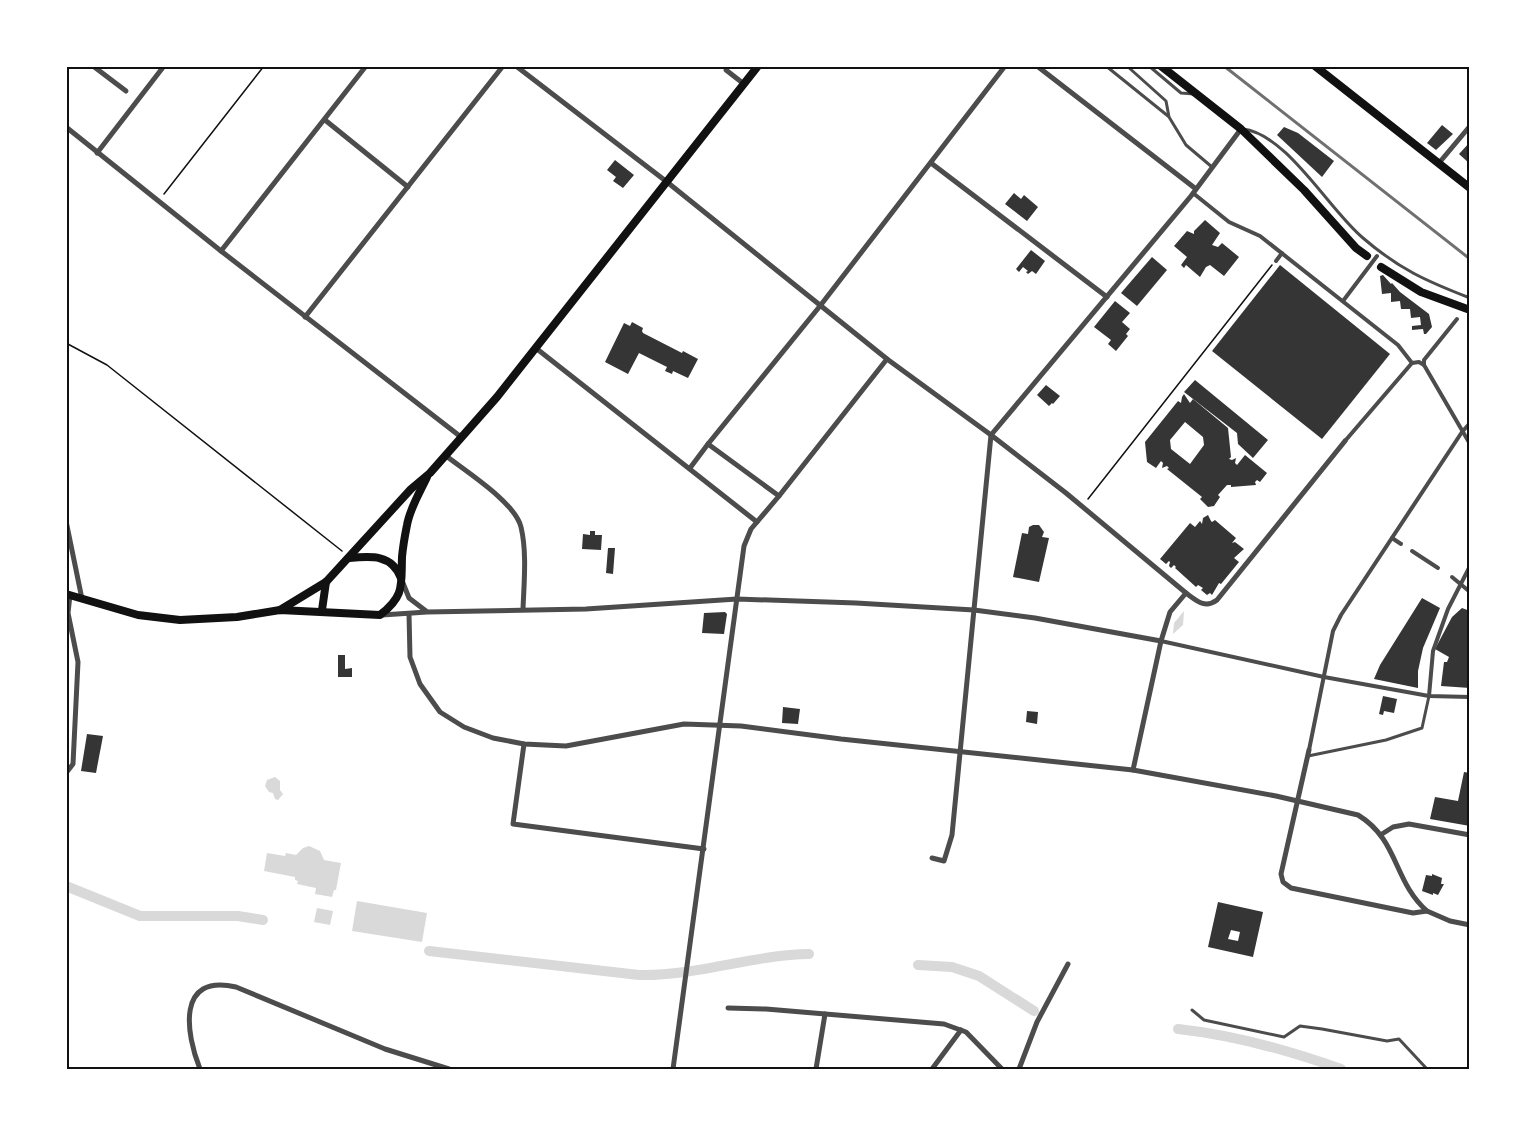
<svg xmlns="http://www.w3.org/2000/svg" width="1536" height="1135" font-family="Lato,sans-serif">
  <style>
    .water { fill: #d9d9d9 }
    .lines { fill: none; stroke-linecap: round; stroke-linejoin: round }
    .canal { stroke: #d9d9d9; stroke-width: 10 }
    .building { fill: #353535; fill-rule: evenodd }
    .path { stroke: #111; stroke-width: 1.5 }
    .service { stroke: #4c4c4c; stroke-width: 3 }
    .pedestrian { stroke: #4c4c4c; stroke-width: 4 }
    .minor { stroke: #4c4c4c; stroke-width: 5 }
    .secondary { stroke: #111; stroke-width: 8 }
    .rail { stroke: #707070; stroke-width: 3 }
    .neatline { fill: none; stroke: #111; stroke-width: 2 }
  </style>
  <rect width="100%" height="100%" fill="#fff"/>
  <g class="water">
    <path d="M1184,611L1183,625L1173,634L1174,623Z"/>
    <path d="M275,777L280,781V790L283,794L278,800L275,799L273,793L269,792L265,786L267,780Z"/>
    <path d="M309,846L320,851L324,860L341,863L336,890H334L332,897L315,894L316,888L297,884L298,881L295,880V877L264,871L267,853L285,856L286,853L296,855L303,848Z"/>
    <path d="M357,901L427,913L422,942L352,931Z"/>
    <path d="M317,908L333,911L330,925L314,922Z"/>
  </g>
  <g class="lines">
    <g class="canal">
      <path d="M66,886L140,916H238L263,920"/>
      <path d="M429,951L639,975C699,976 751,955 809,954"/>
      <path d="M918,965L952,967L979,976L1034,1011"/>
      <path d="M1178,1029C1234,1035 1288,1050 1341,1069"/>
    </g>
  </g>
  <g class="building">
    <path d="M1442,125L1453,134L1436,150L1427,143Z"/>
    <path d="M1284,127L1298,133L1334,161L1322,177L1277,135Z"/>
    <path d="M1470,142V164L1459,154Z"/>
    <path d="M615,160L634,175L623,188L613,181L616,177L607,170Z"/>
    <path d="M1014,193L1021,199L1024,195L1038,207L1027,221L1005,204Z"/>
    <path d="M1205,220L1220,233L1212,245L1218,247L1222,243L1239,257L1224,276L1210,265L1206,267L1200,277L1186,265L1184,268L1181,265L1187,257L1174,246L1187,231L1194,234V231Z"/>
    <path d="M1031,250L1045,261L1036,274L1032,271L1028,274L1026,272L1028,271L1023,267L1019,272L1016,269Z"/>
    <path d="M1152,257L1167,270L1137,306L1121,293Z"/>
    <path d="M1280,265L1390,354L1322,439L1212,351Z"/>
    <path d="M1383,275L1391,284L1392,283L1400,292L1429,314L1432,327L1426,334H1424L1423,329L1412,330V326L1421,325L1420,317L1411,318L1410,309H1401L1400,301L1391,302V293L1382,294L1380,276Z"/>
    <path d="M1115,301L1130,313L1122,322L1130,329L1126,334L1128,336L1116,351L1108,344L1111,340L1094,327Z"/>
    <path d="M632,322L643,328L642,331L643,333L682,353L683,351L698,359L688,378L673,371L672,374L665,371L667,367L639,353L628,374L605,362L624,323L630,326Z"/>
    <path d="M1195,380L1268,440L1253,458L1238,444L1237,433L1184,392Z"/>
    <path d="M1046,385L1060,396L1053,404L1052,403L1049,406L1037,395Z"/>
    <path d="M1184,394L1190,403L1193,399L1228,428L1231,457L1229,459L1232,460L1236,458L1235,463L1237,465L1245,455L1267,473L1260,482L1257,480L1255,482L1256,485L1231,487V485H1227L1218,495L1220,497L1214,506L1208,507L1200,499L1202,497L1167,469L1169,468L1167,466L1162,468L1163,463L1161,461L1156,468L1147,462L1145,442L1178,401L1181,403L1182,397ZM1185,422L1203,437L1204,445L1190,464L1171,449L1170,440Z"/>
    <path d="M1208,515L1211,521L1212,522L1215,520L1236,538L1232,543L1235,542L1244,549L1234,558L1239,562L1221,584L1219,583L1212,595L1210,593L1207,595L1201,590L1203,588L1198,585L1196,587L1175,568L1176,567L1174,565L1171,568L1169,566L1170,562L1169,561L1166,564L1160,559L1190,523L1195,527L1200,521L1202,524L1203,518Z"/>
    <path d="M1033,525H1039L1044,532L1042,537L1049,538L1039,582L1013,577L1022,533L1028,534L1029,527Z"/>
    <path d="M590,531H595V535H602L601,550L582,549L583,534L590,535Z"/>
    <path d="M608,548H615L613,574L606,573Z"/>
    <path d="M1422,598L1440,608L1423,648L1418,671V688L1374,679L1380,665Z"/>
    <path d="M1462,608L1470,611V688L1441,686L1444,662H1447L1449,657L1435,649L1452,617Z"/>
    <path d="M725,612L727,614L724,634L702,633L704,613Z"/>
    <path d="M338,655H345V669L352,668V677H338Z"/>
    <path d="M1383,696L1397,699L1394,713L1384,711L1383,715L1379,714Z"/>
    <path d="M783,707L800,709L798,724L782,723Z"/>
    <path d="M1027,711L1038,712L1037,724L1026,722Z"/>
    <path d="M87,734L103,736L96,773L81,771Z"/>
    <path d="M1464,772L1470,773V826L1430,819L1435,797L1458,801Z"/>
    <path d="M1432,874L1442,878L1441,884H1444L1438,895L1433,893V895L1422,891L1426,875L1432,876Z"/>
    <path d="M1218,902L1263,912L1253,957L1208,947ZM1231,930L1240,932L1238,941L1228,939Z"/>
  </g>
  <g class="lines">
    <g class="path">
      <path d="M164,194L264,66"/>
      <path d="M66,343L107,365L342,551"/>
      <path d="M1088,499L1272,265"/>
    </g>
    <g class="service">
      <path d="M1106,66L1168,116"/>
      <path d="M1127,66L1166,101L1169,117L1186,145L1212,167"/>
      <path d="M1149,66L1181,93L1194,94"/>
      <path d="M1243,129C1287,134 1329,210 1363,238C1399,269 1426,281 1470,298"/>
      <path d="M1308,756L1386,740L1422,728L1429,696"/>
      <path d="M1192,1010L1204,1020L1284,1037L1300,1026L1322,1029L1387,1041L1399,1039L1427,1069"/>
    </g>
    <g class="pedestrian">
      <path d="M1193,193L1229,222L1260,236L1398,345L1412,363"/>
      <path d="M1276,261L1282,253"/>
      <path d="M1343,301L1377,256"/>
      <path d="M1412,363L1419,362L1424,365L1470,444"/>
      <path d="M1424,365V360L1457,319"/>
      <path d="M1345,441L1412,363"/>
      <path d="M1392,538L1401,544"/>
      <path d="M1412,551L1438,568"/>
      <path d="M1452,577L1470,592"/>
      <path d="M1161,641L1324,677L1429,696L1470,697"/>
      <path d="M1429,696L1433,651L1448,609L1470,566"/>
      <path d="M1309,750L1333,631L1341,615L1462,432L1470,423"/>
    </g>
    <g class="minor">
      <path d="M93,66L126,91"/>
      <path d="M516,66L667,182L887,359L991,435L1066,493L1186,593C1197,601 1205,609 1217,600L1345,441"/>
      <path d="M1037,66L1196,189"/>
      <path d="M726,70L744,84"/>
      <path d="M325,120L408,187"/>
      <path d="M66,127L221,251L461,437"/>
      <path d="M97,153L164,66"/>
      <path d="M931,163L1107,297"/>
      <path d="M1439,163L1470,126"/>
      <path d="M221,251L366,66"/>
      <path d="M305,317L503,66"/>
      <path d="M537,349L757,522"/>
      <path d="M708,444L820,306L1005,66"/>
      <path d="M445,455C465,471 515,502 521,527C527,552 524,583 523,609"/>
      <path d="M690,468L708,444L779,496"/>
      <path d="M66,521L82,599"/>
      <path d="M403,583L409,598L426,611"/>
      <path d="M409,614L410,657L420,684L440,712L464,727L493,738L524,744L566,746L684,724L741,726L841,739L1133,770L1276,796L1358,815C1399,840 1393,881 1427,911"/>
      <path d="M382,615L427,612L586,609L737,599L856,603L974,610L1035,618L1161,641"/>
      <path d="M524,744L513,824L704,849"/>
      <path d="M1309,750L1281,874L1283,882L1291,888L1413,913L1427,911L1450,921L1470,925"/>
      <path d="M1133,770L1161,641L1170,612L1186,593"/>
      <path d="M66,773L73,764L78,662L68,613L70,595"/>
      <path d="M1382,834L1393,827L1409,824L1470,835"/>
      <path d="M932,858L944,861L952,835L991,435L1191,196L1241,129"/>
      <path d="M728,1008L766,1009L944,1024L966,1032L1002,1069"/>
      <path d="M200,1069C186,1034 176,973 236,987L385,1049L449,1069"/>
      <path d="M673,1069L744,546L751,529L779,496L887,359"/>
      <path d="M816,1069L825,1014"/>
      <path d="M932,1069L961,1030"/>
      <path d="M1019,1069L1037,1022L1068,964"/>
    </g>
    <g class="secondary">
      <path d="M1161,66L1241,129L1304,190L1356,248L1367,256"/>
      <path d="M1315,66L1470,188"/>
      <path d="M1381,267L1421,292L1470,310"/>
      <path d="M349,558C371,556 392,554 401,578"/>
      <path d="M66,594L138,615L180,620L237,617L280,610L380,615C405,596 401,585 402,557C403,546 405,535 407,525C410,508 420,492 427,477"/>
      <path d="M280,610L326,582L411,489L430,473L497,397L758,66"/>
      <path d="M322,610L326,582"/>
    </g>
    <path class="rail" d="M1224,66L1470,259"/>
  </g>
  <rect width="1536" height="1135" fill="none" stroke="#ffffff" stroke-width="135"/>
  <rect x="68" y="68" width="1400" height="1000" class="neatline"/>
</svg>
